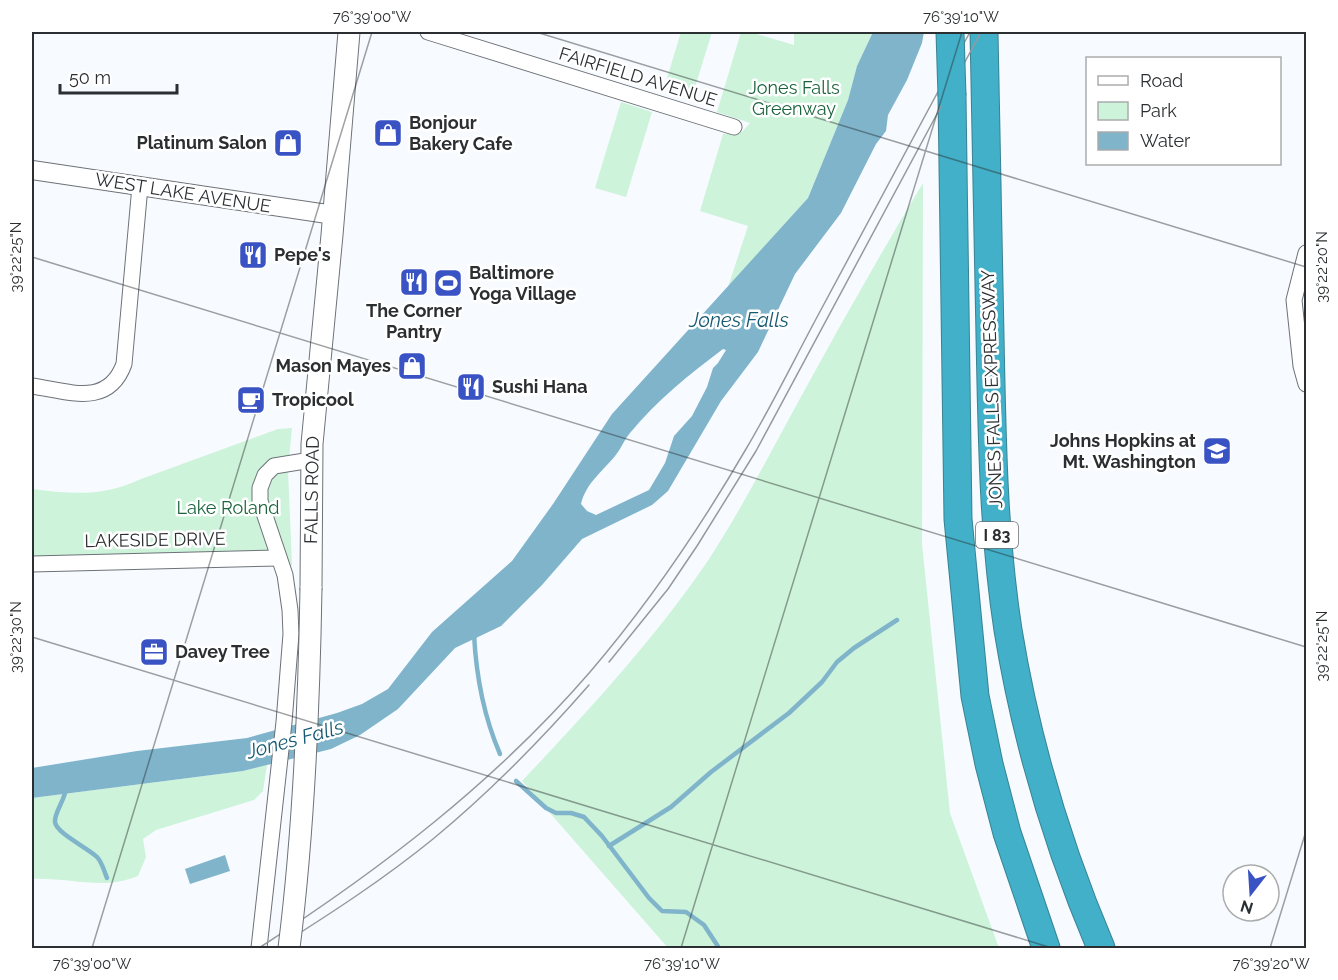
<svg xmlns="http://www.w3.org/2000/svg" width="1338" height="980" font-family="Raleway,sans-serif">
  <style>
    .green { fill: #cdf3da }
    .water { fill: #7fb4cb; fill-rule: evenodd }
    .lines { fill: none; stroke-linecap: round; stroke-linejoin: round }
    .stream { stroke: #7fb4cb; stroke-width: 4.5 }
    .minor-casing { stroke: #6d7278; stroke-width: 17 }
    .tertiary-casing { stroke: #6d7278; stroke-width: 20 }
    .secondary-casing { stroke: #6d7278; stroke-width: 23 }
    .motorway-casing { stroke: #3a8393; stroke-width: 29 }
    .minor { stroke: #fff; stroke-width: 15 }
    .tertiary { stroke: #fff; stroke-width: 18 }
    .secondary { stroke: #fff; stroke-width: 21 }
    .motorway { stroke: #41b0c8; stroke-width: 27 }
    .tram { stroke: #969a9d; stroke-width: 1.5 }
    .secondary-bridge-casing { stroke: #6d7278; stroke-width: 23; stroke-linecap: butt }
    .motorway-bridge-casing { stroke: #3a8393; stroke-width: 29; stroke-linecap: butt }
    .secondary-bridge { stroke: #fff; stroke-width: 21 }
    .motorway-bridge { stroke: #41b0c8; stroke-width: 27 }
    .ticks { fill: none; stroke: #2c2f31; stroke-width: 1.5; stroke-opacity: 0.45 }
    .labels { text-anchor: middle; stroke-width: 5; stroke-linejoin: round; paint-order: stroke }
    .shield { fill: #fff; stroke: #6b6d6f; stroke-width: 1.5 }
    .shield-label { font-size: 16px; font-weight: bold; fill: #2c2f31 }
    .street-label { font-size: 18px; fill: #2c2f31; stroke: #fff }
    .park-label { font-size: 18px; fill: #1b643d; stroke: #fff }
    .poi-label { font-size: 18px; font-weight: bold; fill: #2c2f31; stroke: #fff; text-anchor: start }
    .water-label { font-size: 20px; font-style: italic; fill: #165a72; stroke: #fff }
    .neatline { fill: none; stroke: #2c2f31; stroke-width: 2 }
    .ticks-label { font-size: 15px; text-anchor: middle; fill: #2c2f31 }
  </style>
  <rect width="100%" height="100%" fill="#f7fbff"/>
  <g class="green">
    <path d="M681,32H712L692,97L664,88Z"/>
    <path d="M741,32H750L794,45V32H873L857,66L848,100L808,198L728,287L748,226L700,211L723,134L742,132L750,123L717,112Z"/>
    <path d="M621,102L652,112L626,197L595,188Z"/>
    <path d="M923,183L922,544L950,813L999,948H668L522,781C588,711 653,641 707,562C740,512 768,457 797,404C838,329 879,256 923,183Z"/>
    <path d="M292,428L288,470L292,565L86,566L32,570V489C72,494 103,497 141,479L278,429Z"/>
    <path d="M267,765L263,791L254,800L156,830L143,839L146,857L138,876C103,891 68,877 32,879V798L243,771Z"/>
  </g>
  <g class="water">
    <path d="M873,32H924L922,43L907,80L888,115L886,131L876,144L841,213L795,274L758,352L721,401L668,491L652,505L582,539L542,585L501,626L455,648L398,709L360,735L331,749L243,771L32,798V768L137,751L247,738L337,713L362,704L388,689L432,632L512,561L553,504L612,414L808,198L848,100L857,66ZM723,349L726,350L718,363L713,368L707,387L692,416L674,436L665,463L649,490L596,515L587,511L581,504C586,483 602,472 615,456C621,449 624,440 630,433C657,400 690,374 723,349Z"/>
    <path d="M225,855L230,871L190,884L185,869Z"/>
  </g>
  <g class="lines">
    <g class="stream">
      <path d="M474,634C476,674 484,717 500,754"/>
      <path d="M516,781L546,808L556,813H571L584,817L602,836L649,898L662,911L686,912L704,925L719,948"/>
      <path d="M66,787C66,799 54,812 55,822C56,833 88,848 97,857C102,862 104,871 107,878"/>
      <path d="M609,846L671,807L711,772L789,713L822,682L837,662L854,648L897,620"/>
    </g>
    <g class="minor-casing">
      <g id="minor">
        <path d="M428,32L734,127"/>
        <path d="M1306,253L1294,300L1301,366L1306,384"/>
        <path d="M32,386C68,391 108,408 124,364L140,186"/>
        <path d="M32,564L279,558"/>
        <path d="M259,948L284,722L291,634L290,610L285,575L260,501V488L265,475L274,466L311,460"/>
      </g>
    </g>
    <g class="tertiary-casing">
      <path id="tertiary" d="M32,170L334,215"/>
    </g>
    <g class="secondary-casing">
      <path id="secondary" d="M311,588L312,444L332,235L349,32"/>
    </g>
    <g class="motorway-casing">
      <g id="motorway">
        <path d="M984,32C986,133 988,234 990,336C992,434 993,533 1008,630C1026,740 1058,847 1101,948"/>
        <path d="M952,96L958,519L975,696L989,764L1007,833L1046,948"/>
      </g>
    </g>
    <use href="#minor" class="minor"/>
    <use href="#tertiary" class="tertiary"/>
    <use href="#secondary" class="secondary"/>
    <use href="#motorway" class="motorway"/>
    <g class="tram">
      <path d="M609,662L668,589L697,546L756,451L981,32"/>
      <path d="M259,948C381,869 494,783 590,672C649,603 700,528 746,449C771,407 793,362 816,319C867,223 918,127 970,32"/>
      <path d="M276,948C330,914 384,879 433,839C490,792 541,740 589,685"/>
    </g>
    <g class="secondary-bridge-casing">
      <path id="secondary-bridge" d="M289,948C304,829 309,709 311,588"/>
    </g>
    <g class="motorway-bridge-casing">
      <path id="motorway-bridge" d="M950,32L952,96"/>
    </g>
    <use href="#secondary-bridge" class="secondary-bridge"/>
    <use href="#motorway-bridge" class="motorway-bridge"/>
  </g>
  <path class="ticks" d="M536,32L1306,267M32,257L1306,647M32,637L1052,948M92,948L372,32M681,948L962,32M1270,948L1306,831"/>
  <defs>
    <g id="shop-square" transform="scale(1.5)"><rect x="-9" y="-9" width="18" height="18" rx="4" fill="#3952c4" stroke="#fff"/><path d="M-5-2.5h2.3a2.7 3.5 0 0 1 5.4 0H5L5.5 6h-11ZM-1.5-2.5h3a1.5 2.3 0 0 0-3 0Z" fill="#fff"/></g>
    <g id="restaurant-square" transform="scale(1.5)"><rect x="-9" y="-9" width="18" height="18" rx="4" fill="#3952c4" stroke="#fff"/><path d="M-5-6h1v4h1v-4h1v4h1v-4h1v5L-1.5 .5V6h-2V.5L-5-1ZM5-6V6H3V1.5H1.5Q1.5-4 5-6Z" fill="#fff"/></g>
    <g id="stadium-square" transform="scale(1.5)"><rect x="-9" y="-9" width="18" height="18" rx="4" fill="#3952c4" stroke="#fff"/><path d="M0-5a6.5 5 0 1 0 0 10a6.5 5 0 1 0 0-10ZM-3.5-1.8h7v3.6h-7Z" fill="#fff"/></g>
    <g id="cafe-square" transform="scale(1.5)"><rect x="-9" y="-9" width="18" height="18" rx="4" fill="#3952c4" stroke="#fff"/><path d="M-5.5-4.5H6V0H3Q3 3.5 0 3.5H-2.5Q-5.5 3.5-5.5 0ZM3-3.2v2h1.7v-2ZM-6 4.5H4V6H-6Z" fill="#fff"/></g>
    <g id="university-square" transform="scale(1.5)"><rect x="-9" y="-9" width="18" height="18" rx="4" fill="#3952c4" stroke="#fff"/><path d="M0-5L7-2L0 1L-7-2ZM-4 1L0 2.5L4 1V4Q0 6-4 4Z" fill="#fff"/></g>
    <g id="office-square" transform="scale(1.5)"><rect x="-9" y="-9" width="18" height="18" rx="4" fill="#3952c4" stroke="#fff"/><path d="M-6-3h4V-5.5h4V-3h4V5H-6ZM-1-4.5V-3h2v-1.5ZM-6 0V1H6V0Z" fill="#fff"/></g>
  </defs>
  <g fill-rule="evenodd">
    <use href="#shop-square" x="388" y="133"/>
    <use href="#shop-square" x="288" y="143"/>
    <use href="#restaurant-square" x="253" y="255"/>
    <use href="#restaurant-square" x="414" y="282"/>
    <use href="#stadium-square" x="448" y="283"/>
    <use href="#shop-square" x="412" y="366"/>
    <use href="#restaurant-square" x="471" y="387"/>
    <use href="#cafe-square" x="251" y="400"/>
    <use href="#university-square" x="1217" y="451"/>
    <use href="#office-square" x="154" y="652"/>
  </g>
  <g class="labels">
    <rect class="shield" x="976" y="522" width="42" height="26" rx="4.5"/>
    <g class="shield-label">
      <text x="997" y="541">I 83</text>
    </g>
    <g class="street-label">
      <text transform="translate(638 77) rotate(17)" y="6">FAIRFIELD AVENUE</text>
      <text transform="translate(183 193) rotate(9)" y="6">WEST LAKE AVENUE</text>
      <text transform="translate(992 389) rotate(-92)" y="6">JONES FALLS EXPRESSWAY</text>
      <text transform="translate(312 490) rotate(-89)" y="6">FALLS ROAD</text>
      <text transform="translate(155 540) rotate(-1)" y="6">LAKESIDE DRIVE</text>
    </g>
    <g class="park-label">
      <text x="794" y="94">Jones Falls<tspan x="794" dy="21">Greenway</tspan></text>
      <text x="228" y="514">Lake Roland</text>
    </g>
    <g class="poi-label">
      <text x="409" y="129">Bonjour<tspan x="409" dy="21">Bakery Cafe</tspan></text>
      <text x="267" y="149" text-anchor="end">Platinum Salon</text>
      <text x="274" y="261">Pepe's</text>
      <text x="469" y="279">Baltimore<tspan x="469" dy="21">Yoga Village</tspan></text>
      <text x="414" y="317" text-anchor="middle">The Corner<tspan x="414" dy="21">Pantry</tspan></text>
      <text x="391" y="372" text-anchor="end">Mason Mayes</text>
      <text x="492" y="393">Sushi Hana</text>
      <text x="272" y="406">Tropicool</text>
      <text x="1196" y="447" text-anchor="end">Johns Hopkins at<tspan x="1196" dy="21">Mt. Washington</tspan></text>
      <text x="175" y="658">Davey Tree</text>
    </g>
    <g class="water-label">
      <text x="739" y="327">Jones Falls</text>
      <text transform="translate(295 739) rotate(-15)" y="7">Jones Falls</text>
    </g>
  </g>
  <rect width="1338" height="980" fill="none" stroke="#ffffff" stroke-width="66"/>
  <rect x="1086" y="57" width="195" height="108" fill="#ffffff" stroke="#abacad" stroke-width="1.5"/>
  <rect x="1098" y="76" width="30" height="9" fill="#ffffff" stroke="#abacad" stroke-width="1.5"/>
  <text x="1140" y="87" font-size="18" fill="#2c2f31">Road</text>
  <rect x="1098" y="102" width="30" height="18" fill="#cdf3da" stroke="#abacad" stroke-width="1.5"/>
  <text x="1140" y="117" font-size="18" fill="#2c2f31">Park</text>
  <rect x="1098" y="132" width="30" height="18" fill="#7fb4cb" stroke="#abacad" stroke-width="1.5"/>
  <text x="1140" y="147" font-size="18" fill="#2c2f31">Water</text>
  <g transform="translate(1251 893) rotate(197)"><circle r="28" fill="#ffffff" stroke="#abacad" stroke-width="1.5"/>
  <path d="M0-4.5L10 22L0 15L-10 22Z" fill="#3952c4"/>
  <text y="-9" font-size="16" font-weight="bold" text-anchor="middle" fill="#2c2f31">N</text>
  </g>
  <path d="M60 84v9h117v-9" fill="none" stroke="#2c2f31" stroke-width="3"/>
  <text x="69" y="84" font-size="18" fill="#2c2f31" stroke="#ffffff" stroke-width="4.5" paint-order="stroke">50 m</text>
  <rect x="33" y="33" width="1272" height="914" class="neatline"/>
  <g class="ticks-label">
    <text x="372" y="22">76°39'00"W</text>
    <text x="961" y="22">76°39'10"W</text>
    <text transform="translate(16 257) rotate(-90)" y="5">39°22'25"N</text>
    <text transform="translate(1322 267) rotate(-90)" y="5">39°22'20"N</text>
    <text transform="translate(16 637) rotate(-90)" y="5">39°22'30"N</text>
    <text transform="translate(1322 646) rotate(-90)" y="5">39°22'25"N</text>
    <text x="92" y="969">76°39'00"W</text>
    <text x="682" y="969">76°39'10"W</text>
    <text x="1271" y="969">76°39'20"W</text>
  </g>
</svg>
